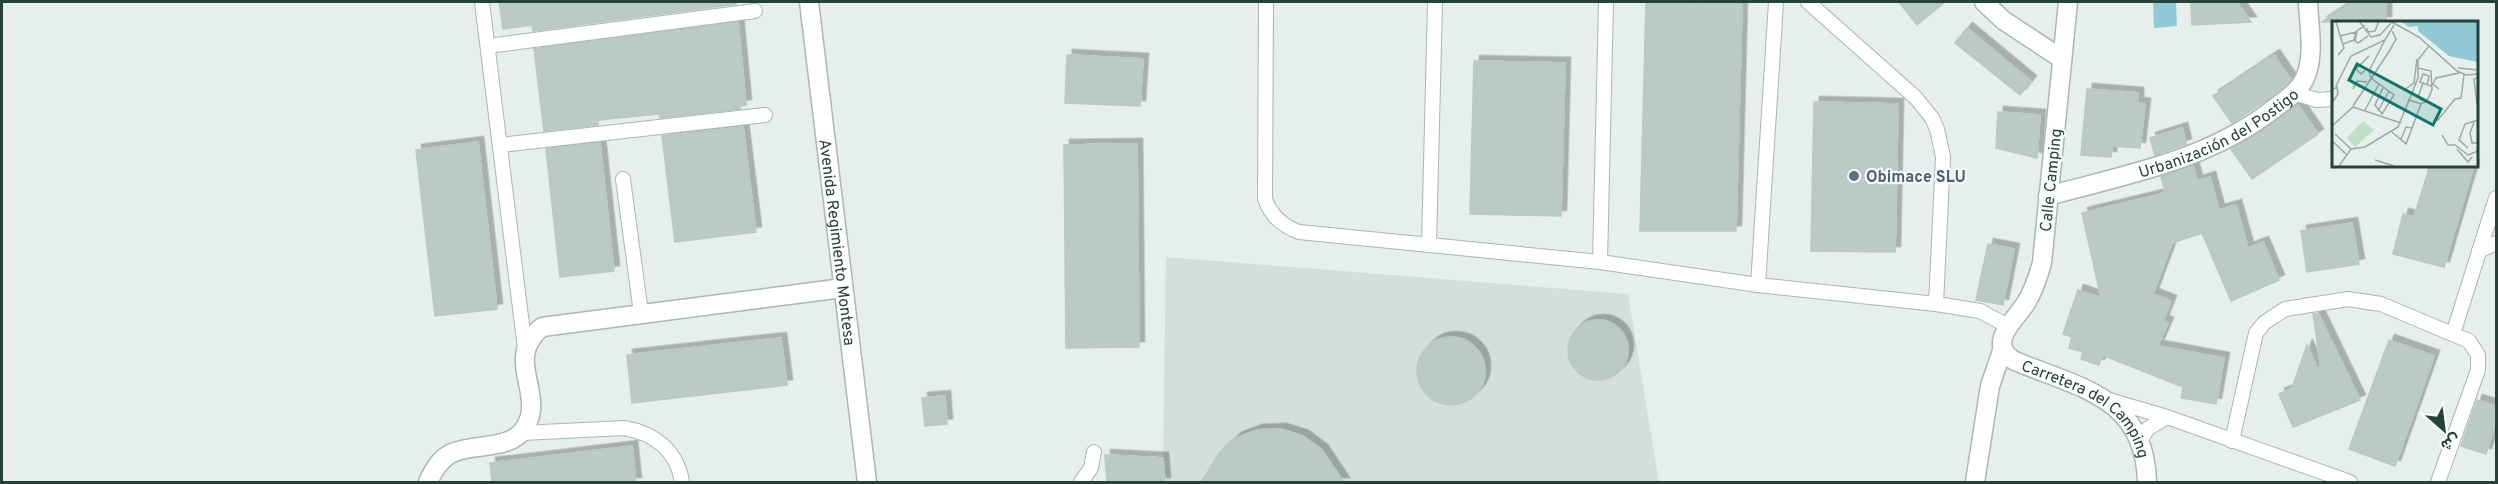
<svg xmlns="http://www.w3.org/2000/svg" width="2498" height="484" font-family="Overpass,Vazirmatn,sans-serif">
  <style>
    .built { fill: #d4dfda }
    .water { fill: #8ec9d4 }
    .building { fill: #bbcac4; stroke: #b8c9c2; stroke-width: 1.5; filter: url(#shadow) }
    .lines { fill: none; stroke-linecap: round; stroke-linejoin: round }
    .service-casing { stroke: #a8b8b2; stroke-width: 16 }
    .minor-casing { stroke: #a8b8b2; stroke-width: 21 }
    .service { stroke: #fff; stroke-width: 14 }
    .minor { stroke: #fff; stroke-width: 18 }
    .service-dot { fill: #5c6f8a; stroke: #f7fbf9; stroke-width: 2 }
    .labels { text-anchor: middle; stroke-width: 4.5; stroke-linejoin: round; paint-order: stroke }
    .street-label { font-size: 16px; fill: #24423a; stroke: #f7fbf9 }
    .service-label { font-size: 16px; font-weight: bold; fill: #4e5e75; stroke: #f7fbf9; text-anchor: start }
    .inset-road { fill: none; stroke: #98aaa4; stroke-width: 1.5 }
    .view { fill: #0f766e; fill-opacity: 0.15; stroke: #0f766e; stroke-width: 3 }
    .inset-edge { fill: none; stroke: #24423a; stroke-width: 3 }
  </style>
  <defs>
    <filter id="shadow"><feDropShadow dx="5.5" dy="-5.5" stdDeviation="0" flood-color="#0004"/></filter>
  </defs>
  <rect width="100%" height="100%" fill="#e6efeb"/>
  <path class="built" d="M1166,257L1628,294L1659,482H1165L1163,458Z"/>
  <path class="water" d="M2153,2H2176L2177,26L2154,28Z"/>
  <g class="building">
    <path d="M499,2H736V4L533,31L532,25L503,29Z"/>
    <path d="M1646,2L1742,3L1736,231H1640Z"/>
    <path d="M1899,2H1945L1917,25Z"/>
    <path d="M2191,2H2237L2251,22L2192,25Z"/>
    <path d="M2353,2H2386V22H2322Z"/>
    <path d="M738,22L746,105L740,106V109L660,118L659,114L598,120V125L544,131L534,49Z"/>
    <path d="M1967,28L2031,81L2020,95L1955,43Z"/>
    <path d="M1067,55L1143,59L1140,106L1065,103Z"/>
    <path d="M2274,55L2291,80L2274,95L2232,123L2213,96Z"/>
    <path d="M1474,61L1565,63L1561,216L1470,214Z"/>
    <path d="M2087,89L2138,93V103L2145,104L2140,148L2112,146L2111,157L2081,155Z"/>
    <path d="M1814,102L1898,104L1895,252L1811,251Z"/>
    <path d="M2298,105L2318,134L2252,179L2231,149L2257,134Z"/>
    <path d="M1998,112L2040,115L2037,158L1996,148Z"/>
    <path d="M743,127L756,232L675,242L662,136Z"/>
    <path d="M2182,128L2186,144L2155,155L2150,138Z"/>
    <path d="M478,142L497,309L435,316L416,150Z"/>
    <path d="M600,143L614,271L560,277L546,149Z"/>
    <path d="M1137,144L1139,347L1066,348L1064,145Z"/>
    <path d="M2430,165H2474L2444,267L2393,254L2403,214L2414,217Z"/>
    <path d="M2193,166L2197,181L2210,177L2219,210L2236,205L2248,248L2263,242L2279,280L2231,301L2202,233L2172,243L2153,294L2171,301L2163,321L2168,323L2158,346L2224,358L2216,404L2181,398L2183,387L2102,355L2099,365L2081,359L2083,352L2069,348L2072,337L2063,334L2078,290L2101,298L2082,213L2161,194L2165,191L2161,177Z"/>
    <path d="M2352,223L2359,264L2307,272L2301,231Z"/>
    <path d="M1988,244L2014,249L2003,305L1976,300Z"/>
    <path d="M2318,313L2360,400L2293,427L2279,394L2292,388L2307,345L2317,368L2321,367L2313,314Z"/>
    <circle cx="1598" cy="350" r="30"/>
    <circle cx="1451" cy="371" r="34"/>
    <path d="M781,338L787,385L632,403L627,355Z"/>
    <path d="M2389,340L2434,356L2395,466L2349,449Z"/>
    <path d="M945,396L947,424L925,426L922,398Z"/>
    <path d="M2477,400L2496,406V421L2486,454L2461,446Z"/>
    <path d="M1281,429L1303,436L1322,450L1344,483H1201L1219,453L1236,438L1257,430Z"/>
    <path d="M632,446L636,483H492L490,463Z"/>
    <path d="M1105,455L1163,458L1165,483H1107Z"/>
  </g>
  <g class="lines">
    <g class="service-casing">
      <g id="service">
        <path d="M482,2L525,349"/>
        <path d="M1266,2L1265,199C1271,216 1282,226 1299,232L1600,262L1758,285L1936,304L1980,311L2008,326"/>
        <path d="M1808,2L1916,98L1932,118L1937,129L1943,157L1936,304"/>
        <path d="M488,46L755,11"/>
        <path d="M2294,93L2317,100L2333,99"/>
        <path d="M500,145L765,115"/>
        <path d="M623,179L641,313"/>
        <path d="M1429,245L1435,2"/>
        <path d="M2479,251L2496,243"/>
        <path d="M1600,262L1606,2"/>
        <path d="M1758,285L1776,2"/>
        <path d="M2453,334L2496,198"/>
        <path d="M2109,400L2167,417L2350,482"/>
        <path d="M522,433L624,428C655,433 677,451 682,482"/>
        <path d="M2232,441L2256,333L2264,323L2285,309L2348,299L2381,304L2469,341L2478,355V370L2438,482"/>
        <path d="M2140,442L2147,429L2167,417"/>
        <path d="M1081,482L1091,468L1094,452"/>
      </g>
    </g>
    <g class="minor-casing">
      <g id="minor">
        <path id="s1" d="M809,2L867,482"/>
        <path d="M1984,2L2003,20L2062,59"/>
        <path id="s2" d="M2068,2L2042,263C2038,277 2034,290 2026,303C2015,320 1985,344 2015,361C2080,388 2145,397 2147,482"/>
        <path id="s3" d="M2048,196C2128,174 2210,160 2276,107C2287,99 2299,91 2305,78C2315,55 2309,27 2308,2"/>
        <path d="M428,482C433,471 439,460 450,454C473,442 512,452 526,426C545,392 503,359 542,327L843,288"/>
        <path d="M1975,482L1990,386L2003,348"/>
      </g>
    </g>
    <use href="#service" class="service"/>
    <use href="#minor" class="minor"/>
  </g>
  <circle class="service-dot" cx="1854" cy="176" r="6"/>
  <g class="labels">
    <g class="street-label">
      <text dy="6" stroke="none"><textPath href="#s3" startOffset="183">Urbanización del Postigo</textPath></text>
      <text transform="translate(2050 180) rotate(-84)" y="6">Calle Camping</text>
      <text dy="6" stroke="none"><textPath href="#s1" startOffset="242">Avenida Regimiento Montesa</textPath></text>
      <text dy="6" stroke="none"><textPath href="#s2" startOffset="465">Carretera del Camping</textPath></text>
    </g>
    <g class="service-label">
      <text x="1866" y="182">Obimace SLU</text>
    </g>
  </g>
  <g transform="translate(2332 21)">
    <rect width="146" height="146" fill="#e6efeb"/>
    <path d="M31,100L42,109L23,126L15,117Z" fill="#bfe0c8"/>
    <path d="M68,0H145V41L117,35L86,10V5L77,6Z" fill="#8ec9d4"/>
    <path class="inset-road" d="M27,0L39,16L48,14L59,2M58,0L87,16L125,50L134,54L146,53M4,1L12,27L6,34M33,4L25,10L23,20L26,22L36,15M35,7L36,11L43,10L47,0M8,15L24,11L22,19L11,23M126,47L146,49M33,49L29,53L24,48L37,35M39,57L62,74L50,93L43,84L51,67M39,57L37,50L53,19M95,64L97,55L91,53L88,61L99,65M4,65L19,35L53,19L62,4M21,68L25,60L35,61M107,68L101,63L104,57L127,52M0,69L5,66L6,73L0,82M72,69L82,62L85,38M77,79L89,83L95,80L100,69L99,50L86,47M91,80L86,76L91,62M145,83L142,58L146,57M21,85L58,29L64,18L60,10M21,86L69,102M33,89L47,63M46,90L57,70M105,100L123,78L129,77L132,54M142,101L138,112L140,122H146M0,105L21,86M60,111L74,123L89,83M3,113L19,128M110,114L116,124H123L136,134L146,130M69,118L74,106L80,107M0,120L14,133M136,127L127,119L133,103L146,99M125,128L136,141L140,136M43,139L62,145M7,145L19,128L33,126L66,106L86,57V39L97,25"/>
    <path class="view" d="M25,43L109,88L101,104L17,59Z"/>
    <rect width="146" height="146" class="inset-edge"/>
  </g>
  <rect width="2498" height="484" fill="none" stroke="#24423a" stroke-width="6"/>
  <g transform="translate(2444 430) rotate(152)" stroke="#f7fbf9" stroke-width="4.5" paint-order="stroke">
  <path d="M0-4.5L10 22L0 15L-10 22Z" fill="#24423a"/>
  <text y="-9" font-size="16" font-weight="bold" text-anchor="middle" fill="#24423a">ش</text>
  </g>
</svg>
